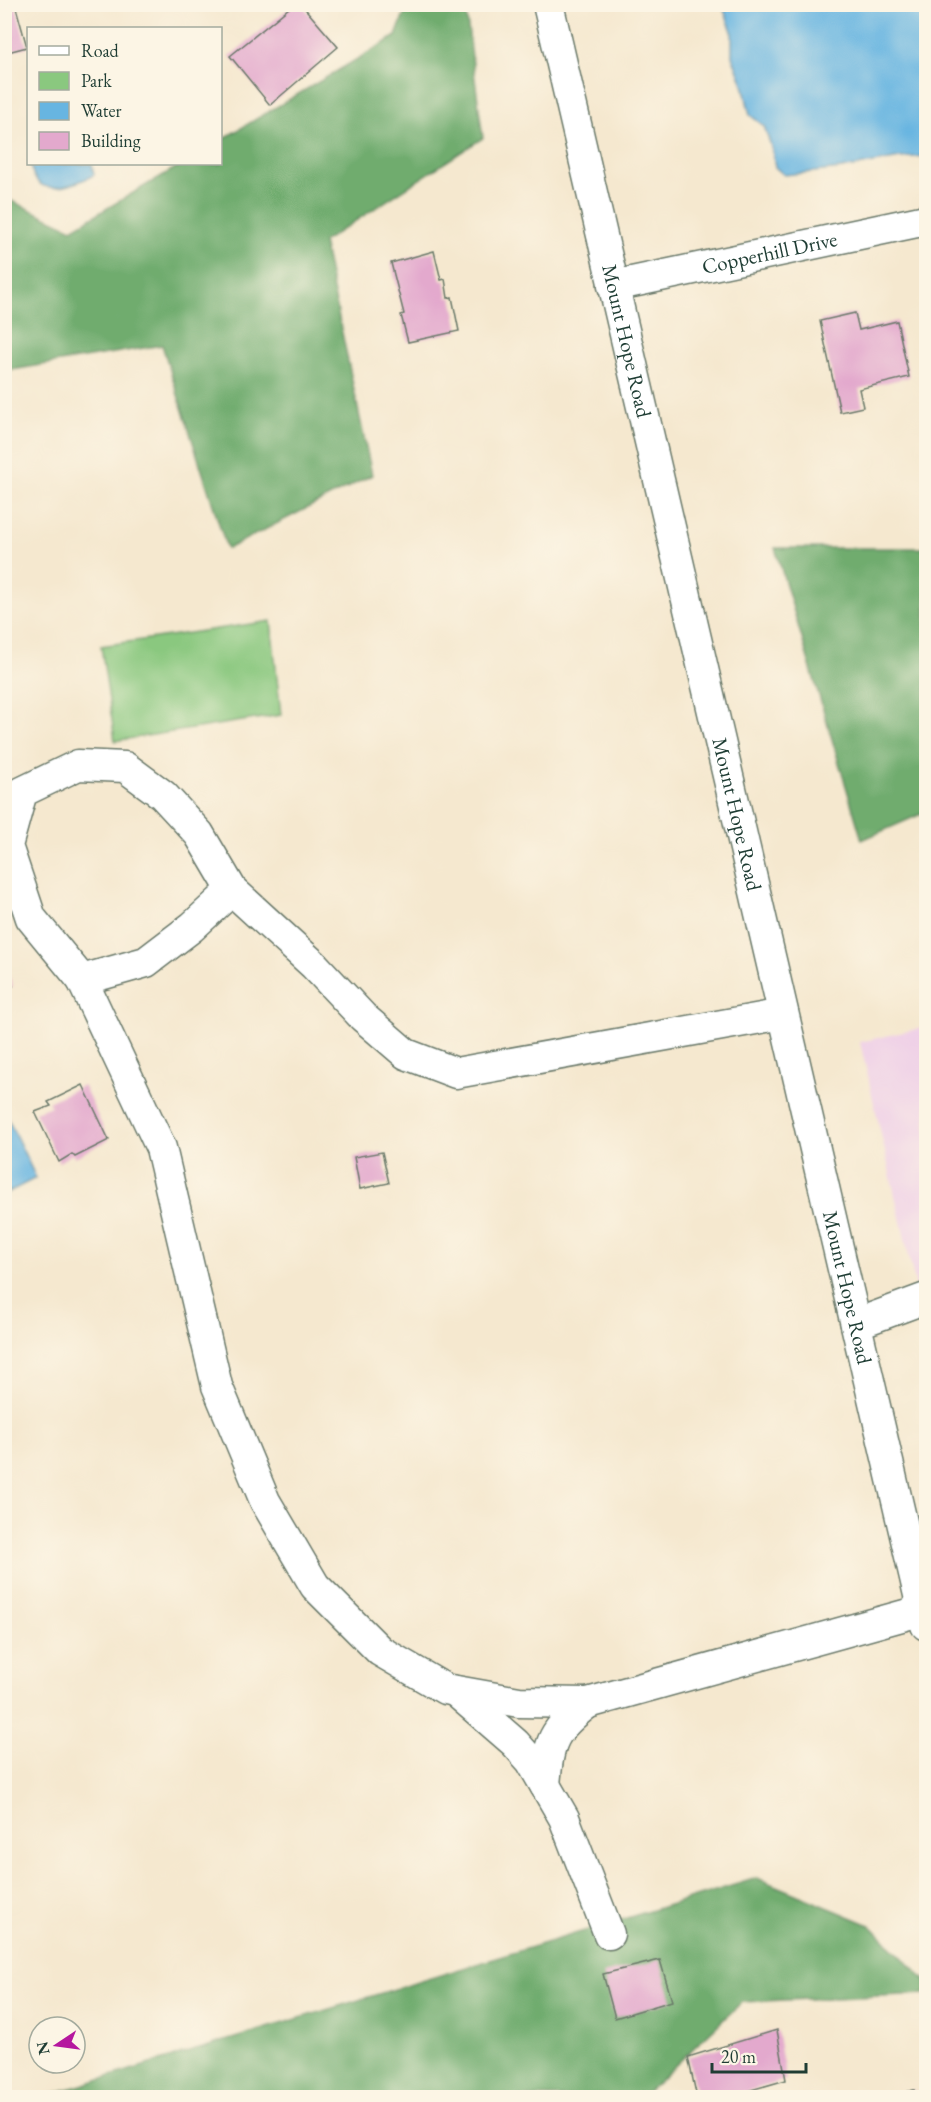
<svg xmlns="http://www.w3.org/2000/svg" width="931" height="2102" font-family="'EB Garamond',serif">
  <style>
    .built { fill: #efd0e7 }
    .green { fill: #8ac87f; stroke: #54825a; stroke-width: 1.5 }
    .forest { fill: #6fac6e; stroke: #477451; stroke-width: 1.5 }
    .water { fill: #67b5e1; stroke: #43798a; stroke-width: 1.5 }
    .building { fill: #e3a9cd }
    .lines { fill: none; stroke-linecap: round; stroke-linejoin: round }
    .minor-casing { stroke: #6a796a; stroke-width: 33 }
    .minor { stroke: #fff; stroke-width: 30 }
    .labels { text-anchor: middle; stroke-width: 4.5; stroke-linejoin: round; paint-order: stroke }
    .street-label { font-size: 21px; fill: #1f3d34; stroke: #fcf5e5 }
  </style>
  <rect width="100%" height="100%" fill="#fcf5e5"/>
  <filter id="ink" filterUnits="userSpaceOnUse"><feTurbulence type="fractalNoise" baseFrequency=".0167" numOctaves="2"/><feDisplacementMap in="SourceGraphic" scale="12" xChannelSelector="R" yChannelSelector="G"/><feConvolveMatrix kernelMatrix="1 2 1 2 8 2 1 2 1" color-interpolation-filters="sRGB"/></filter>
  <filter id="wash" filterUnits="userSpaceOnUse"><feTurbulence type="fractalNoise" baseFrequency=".008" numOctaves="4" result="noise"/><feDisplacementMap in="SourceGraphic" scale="24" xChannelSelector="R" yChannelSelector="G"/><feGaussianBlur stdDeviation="1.35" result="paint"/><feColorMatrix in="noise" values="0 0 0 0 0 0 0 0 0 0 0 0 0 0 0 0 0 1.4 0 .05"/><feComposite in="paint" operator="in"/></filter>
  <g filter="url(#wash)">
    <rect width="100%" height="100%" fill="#f5e8cf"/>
    <path class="built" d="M926,1027V1331L860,1042Z"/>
    <path class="green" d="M271,621L281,715L115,741L101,646Z"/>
    <g class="forest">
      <path d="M408,4L465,5L483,138L323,242L372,475L227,549L162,345L5,371V198L72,229L182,164H220L221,140L396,36Z"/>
      <path d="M775,548H926V812L862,840Z"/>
      <path d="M757,1878L870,1925L926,1981V1994L742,2002L642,2097L39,2098Z"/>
    </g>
    <g class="water">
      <path d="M905,5L912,8L926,6V156L900,158L842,169L784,175L775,167L772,149L764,126L750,115L743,84L732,56V31L722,5Z"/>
      <path d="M31,164H92L94,175C71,186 34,201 31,164Z"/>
      <path d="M7,1117L36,1178L5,1194L4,1118Z"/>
    </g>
    <g id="blocks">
      <g class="building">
        <path d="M4,4H15L27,47L4,53Z"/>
        <path d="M294,4H301L338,47L270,105L230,56Z"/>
        <path d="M434,251L441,280L445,279L448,298L452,297L459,331L408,342L401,315L404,314L391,263Z"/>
        <path d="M855,313L859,330L897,321L909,377L859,389L863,407L840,412L820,321Z"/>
        <path d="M926,319V347L919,321Z"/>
        <path d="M4,966L13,986L4,990Z"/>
        <path d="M83,1085L109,1140L75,1157L72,1154L59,1162L35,1112L51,1106L48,1102Z"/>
        <path d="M382,1152L389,1183L360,1189L354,1157Z"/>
        <path d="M660,1960L672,2001L615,2018L603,1974Z"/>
        <path d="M777,2030L786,2080L723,2098H697L688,2057Z"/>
        <path d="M914,2090L916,2098H885V2097Z"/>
      </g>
    </g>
  </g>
  <g filter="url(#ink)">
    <use href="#blocks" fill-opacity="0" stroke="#6a796a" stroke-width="1.5"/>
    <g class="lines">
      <g class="minor-casing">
        <g id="minor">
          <path id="s1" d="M548,4L926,1625"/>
          <path id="s2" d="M613,286L926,220"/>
          <path d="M232,890L192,927L146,962L82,980L31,918L7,846L22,792L78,765L125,767L163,795L199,834L232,890L314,965L363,1017L406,1054L456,1073L783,1014"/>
          <path d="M82,980L161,1148L217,1386L265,1501L315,1586L380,1651L445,1689L519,1702L588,1703L923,1610"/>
          <path d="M856,1324L926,1298"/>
          <path d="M455,1691L515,1743L531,1761L564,1818L609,1934"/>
          <path d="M545,1785C549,1740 552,1731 588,1703"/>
        </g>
      </g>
      <use href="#minor" class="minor"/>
    </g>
  </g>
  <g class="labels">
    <g class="street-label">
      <text dy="7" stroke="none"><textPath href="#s2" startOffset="160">Copperhill Drive</textPath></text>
      <text dy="7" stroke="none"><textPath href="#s1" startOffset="346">Mount Hope Road</textPath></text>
      <text dy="7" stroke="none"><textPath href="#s1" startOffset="832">Mount Hope Road</textPath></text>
      <text dy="7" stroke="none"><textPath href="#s1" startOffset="1318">Mount Hope Road</textPath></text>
    </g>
  </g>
  <rect width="931" height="2102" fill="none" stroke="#fcf5e5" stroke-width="24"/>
  <rect x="27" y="27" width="195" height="138" fill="#fcf5e5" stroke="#a4ab9e" stroke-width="1.5"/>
  <rect x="39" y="46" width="30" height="9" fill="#ffffff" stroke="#a4ab9e" stroke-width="1.5"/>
  <text x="81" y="57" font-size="18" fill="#1f3d34">Road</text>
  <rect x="39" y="72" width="30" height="18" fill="#8ac87f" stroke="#a4ab9e" stroke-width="1.5"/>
  <text x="81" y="87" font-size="18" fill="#1f3d34">Park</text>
  <rect x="39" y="102" width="30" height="18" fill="#67b5e1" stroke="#a4ab9e" stroke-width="1.5"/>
  <text x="81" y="117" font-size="18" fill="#1f3d34">Water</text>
  <rect x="39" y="132" width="30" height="18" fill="#e3a9cd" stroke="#a4ab9e" stroke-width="1.5"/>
  <text x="81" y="147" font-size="18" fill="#1f3d34">Building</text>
  <g transform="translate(57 2045) rotate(257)"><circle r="28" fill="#fcf5e5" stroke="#a4ab9e" stroke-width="1.5"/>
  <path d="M0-4.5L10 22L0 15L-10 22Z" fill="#b5179e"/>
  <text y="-9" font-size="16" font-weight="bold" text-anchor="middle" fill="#1f3d34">N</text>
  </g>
  <path d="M712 2063v9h94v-9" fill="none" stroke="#1f3d34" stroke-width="3"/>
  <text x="721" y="2063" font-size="18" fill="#1f3d34" stroke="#fcf5e5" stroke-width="4.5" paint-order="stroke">20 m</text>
</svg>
